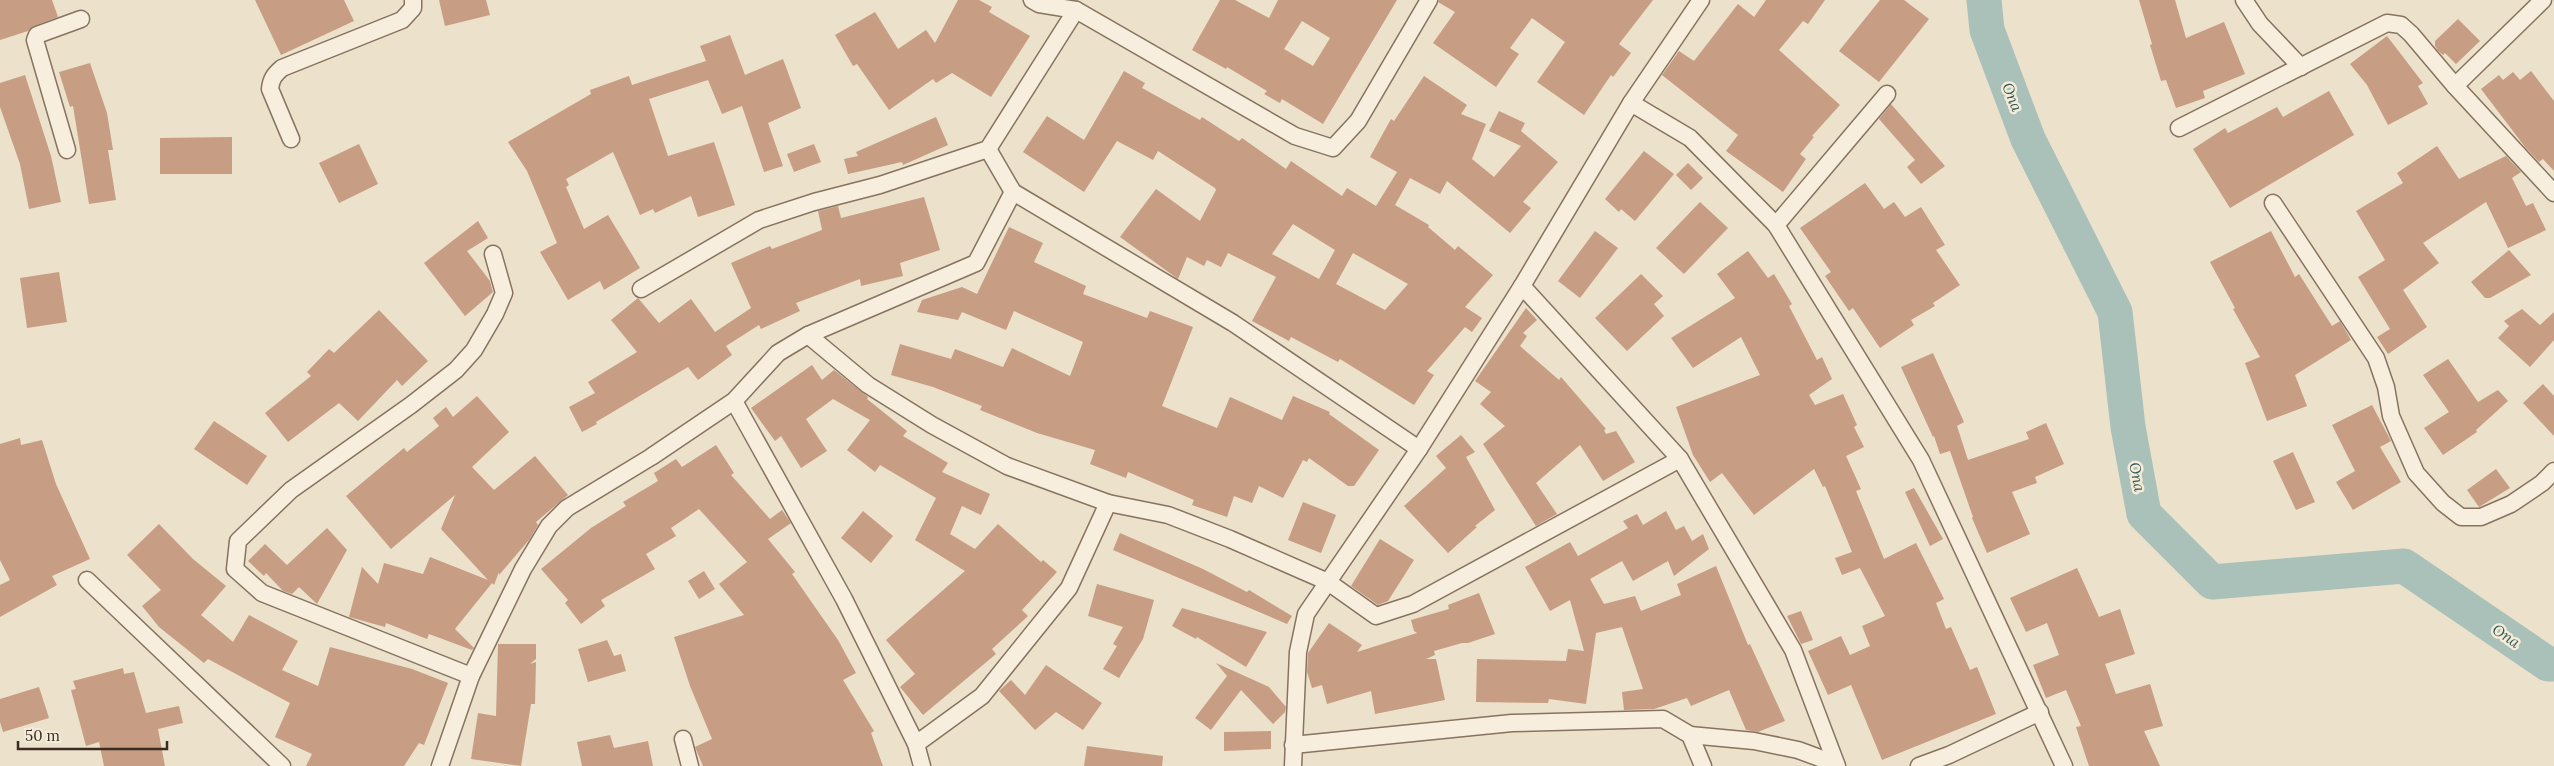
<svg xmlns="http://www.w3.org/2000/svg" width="2554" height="766" font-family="Lora,serif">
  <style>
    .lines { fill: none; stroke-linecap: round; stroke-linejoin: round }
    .river { stroke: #aac1b9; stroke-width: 35 }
    .building { fill: #c79d83; fill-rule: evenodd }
    .minor-casing { stroke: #877360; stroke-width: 19 }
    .minor { stroke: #f7eedd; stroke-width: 16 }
    .labels { text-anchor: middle; stroke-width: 5; stroke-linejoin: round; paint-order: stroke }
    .water-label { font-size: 15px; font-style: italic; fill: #335854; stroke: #f4ebd9 }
  </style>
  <rect width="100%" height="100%" fill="#ece1ca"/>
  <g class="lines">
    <path class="river" d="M1984,0L1987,30L2028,139L2115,312L2128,427L2144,514L2212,582L2404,566L2548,664H2554"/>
  </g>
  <g class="building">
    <path d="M0,0H52L58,17L34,26L28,31L0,40Z"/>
    <path d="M255,0H344L354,21L281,55Z"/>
    <path d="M439,0H486L490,15L445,26Z"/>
    <path d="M958,0H979L992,7L989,12L1030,36L991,97L952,73L936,83L933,79L889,110L857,64L853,66L835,35L875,12L898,49L926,30L935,43Z"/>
    <path d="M1220,0H1235L1269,18L1278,0H1397L1323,124L1282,99L1280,103L1264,94L1267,91L1227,67L1226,69L1192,50ZM1302,21L1330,38L1313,66L1284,49Z"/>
    <path d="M1439,0H1653L1619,44L1631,53L1613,77L1611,75L1584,115L1537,82L1565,42L1532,18L1510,48L1519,54L1496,87L1433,43L1455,12L1438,2Z"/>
    <path d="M1766,0H1825L1808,24L1803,21L1779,50L1840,105L1812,136L1814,137L1800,154L1806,159L1783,192L1726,151L1738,135L1662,75L1679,51L1694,61L1738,4L1754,17Z"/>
    <path d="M1880,0H1904L1929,19L1879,82L1839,51Z"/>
    <path d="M2139,0H2175L2186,38L2224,22L2245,74L2203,91L2205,98L2176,108L2166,80L2161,81L2150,45L2152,44Z"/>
    <path d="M2458,19L2480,41L2456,64L2445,53L2443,55L2438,51L2435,46V41Z"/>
    <path d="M730,35L745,75L783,59L801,108L768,123L783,166L764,172L742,106L722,114L708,80L649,99L668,156L714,142L735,205L698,217L691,196L655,213L653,209L640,215L613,152L566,179L569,185L566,187L584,229L608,215L640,268L604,290L600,281L568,300L540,252L557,243L527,171L508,142L591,94L590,90L629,76L632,85L706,61L700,46Z"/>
    <path d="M2387,36L2423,83L2418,86L2428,104L2388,125L2367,85L2350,64Z"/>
    <path d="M90,63L107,113L113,150H108L116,200L89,204L73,106L70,107L59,72Z"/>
    <path d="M1124,71L1145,83L1142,88L1200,120L1202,117L1239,141L1242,138L1286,169L1291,161L1342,196L1347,188L1376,206L1397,172L1370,157L1391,119L1394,121L1424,76L1467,105L1461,114L1486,124L1472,159L1494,177L1521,146L1489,131L1499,111L1525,123L1521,131L1558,162L1523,202L1531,208L1510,233L1447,181L1440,194L1410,178L1395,205L1429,225L1428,227L1455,250L1458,246L1493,275L1465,307L1482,318L1472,332L1465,327L1427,371L1434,375L1414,405L1340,359L1338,362L1291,337L1289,341L1252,321L1276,277L1228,253L1221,267L1207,260L1204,266L1187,257L1178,279L1120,237L1156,189L1200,221L1216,190L1215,188L1158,151L1153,160L1117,141L1084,192L1023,152L1047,116L1084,140ZM1293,224L1335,250L1319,279L1272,254ZM1353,253L1408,284L1385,310L1336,284Z"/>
    <path d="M2531,71L2554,101V171L2543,159L2539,162L2525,147L2481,89L2499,75L2503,80L2513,72L2520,80Z"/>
    <path d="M25,75L51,156L61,202L29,209L20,164L0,107V83Z"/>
    <path d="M2329,91L2354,135L2230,208L2193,149L2225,128L2228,133L2277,107L2283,117Z"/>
    <path d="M1891,104L1945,166L1921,184L1907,167L1915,160L1879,119Z"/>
    <path d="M936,117L948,145L903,165L902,162L848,174L844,159L858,156L856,152Z"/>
    <path d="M232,137V174H160V138Z"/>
    <path d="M359,144L378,184L339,203L319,163Z"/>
    <path d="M814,144L821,162L794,172L787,154Z"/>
    <path d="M2437,146L2459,179L2506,156L2521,172L2512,178L2526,206L2533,203L2546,230L2508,248L2486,202L2423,243L2439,263L2403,290L2427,327L2388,354L2377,337L2390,329L2358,277L2385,260L2356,211L2403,183L2397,173Z"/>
    <path d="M1644,151L1674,174L1635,221L1621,209L1619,212L1605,199Z"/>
    <path d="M1688,163L1703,178L1691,190L1676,175Z"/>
    <path d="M1865,183L1884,209L1894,202L1905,217L1921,207L1945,245L1936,250L1960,285L1933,303L1935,306L1911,320L1914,325L1880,348L1853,308L1849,311L1825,276L1831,272L1800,228Z"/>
    <path d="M924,197L940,250L900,263L903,276L861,286L860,279L796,303L800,311L761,329L759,325L726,346L732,355L698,380L688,367L596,422L597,424L582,432L569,407L595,393L588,382L637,352L611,320L638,298L659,323L691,299L715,332L751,308L731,263L770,246L772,249L822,230L818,211L838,206L841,218Z"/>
    <path d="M1700,202L1728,228L1684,274L1656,248Z"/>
    <path d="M478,221L488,238L467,251L490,281L493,292L465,316L424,263Z"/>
    <path d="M1009,227L1043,243L1034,262L1086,286L1083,294L1147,318L1150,311L1193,327L1162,406L1217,428L1230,397L1282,420L1293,396L1330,412L1329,414L1379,450L1354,486H1348L1309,458L1307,462L1303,460L1283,498L1259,486L1252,503L1234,496L1227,517L1192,505L1194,500L1128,472L1126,478L1090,464L1095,450L1037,433L980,410L982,406L933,387L891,375L900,344L951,359L955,349L1003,367L1012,348L1070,376L1083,342L1014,311L1006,330L962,312L958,320L917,312L922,300L962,287L977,294Z"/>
    <path d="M1595,231L1618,248L1580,298L1558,281Z"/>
    <path d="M2271,231L2295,277L2299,274L2332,326L2340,321L2351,340L2295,375L2307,406L2267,421L2245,363L2260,357L2233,309L2235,308L2210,262Z"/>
    <path d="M2509,250L2531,275L2490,298H2485L2471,282Z"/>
    <path d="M1748,251L1768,278L1774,274L1792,304L1789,306L1817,360L1822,357L1832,379L1809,395L1815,405L1843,394L1857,425L1854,427L1864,447L1846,456L1861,489L1856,491L1884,559L1916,543L1944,599L1936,603L1946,629L1951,627L1970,670L1977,667L1996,714L1882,760L1851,685L1828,695L1808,651L1841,636L1850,655L1870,646L1862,626L1885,616L1860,568L1842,575L1835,558L1852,552L1825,486L1823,487L1814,469L1754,515L1722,473L1710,482L1693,455L1676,407L1760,375L1741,337L1693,368L1671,338L1735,298L1717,274Z"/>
    <path d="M59,272L67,322L27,328L20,278Z"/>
    <path d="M1641,274L1663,296L1654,304L1664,316L1627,351L1595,318Z"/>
    <path d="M1526,308L1537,320L1523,333L1527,336L1520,346L1559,380L1561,377L1606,429L1604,430L1606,434L1616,431L1635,462L1603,481L1580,445L1536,483L1557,514L1536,526L1483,444L1505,426L1480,404L1491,392L1475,381Z"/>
    <path d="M2522,309L2540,325L2554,312V340L2530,367L2498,338L2509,326L2504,321Z"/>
    <path d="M379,310L428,361L402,386L397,380L358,421L339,403L288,442L265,413L311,376L307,372L329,349L334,353Z"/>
    <path d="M1933,353L1964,422L1957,426L1968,460L2029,439L2026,432L2046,423L2064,464L2035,477L2037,483L2012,492L2030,534L1987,553L1972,518L1973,517L1950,451L1940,454L1934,436L1933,437L1901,367Z"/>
    <path d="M2448,359L2478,402L2498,390L2508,401L2476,430L2477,432L2443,455L2424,428L2449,412L2423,375Z"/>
    <path d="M812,365L822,380L834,370L868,397L867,399L907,431L903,436L948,463L942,472L990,494L981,515L962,506L950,534L975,549L998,524L1041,562L1043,560L1057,572L1022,610L1028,616L992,649L996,654L923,715L900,687L915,674L886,640L965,571L915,540L936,498L880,465L875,472L847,450L870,420L833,399L806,419L827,451L801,468L781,436L775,441L751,408Z"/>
    <path d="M2543,384L2554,396V436L2523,403Z"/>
    <path d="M477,396L509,432L472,467L494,490L535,456L568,495L536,522L538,525L529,540L499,575V572L494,585L492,583L455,629L474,648L472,650L429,634L427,639L386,623L385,627L349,617L362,567L378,584L384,563L423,574L430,557L488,580L441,529L455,495L391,549L346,496L404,448L407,452L439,426L433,418L446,407L453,417Z"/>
    <path d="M2372,405L2391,441L2380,447L2401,482L2353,510L2336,482L2355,471L2332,425Z"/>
    <path d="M214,421L267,456L247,485L194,449Z"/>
    <path d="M1461,435L1475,452L1466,457L1495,510L1475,526L1477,527L1448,553L1404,506L1446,468L1436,456Z"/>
    <path d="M20,438L21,445L42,440L56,484L90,559L52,576L57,585L0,617V585L10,580L0,560V444Z"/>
    <path d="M716,445L734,473L731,475L770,519L782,510L791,523L768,539L795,572L792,574L838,640L856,673L843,680L874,731L871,733L883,766H703L695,747L712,739L690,686L674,637L744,615L719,584L747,562L699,509L671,528L676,536L646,554L655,569L601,600L605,606L581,624L565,603L568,600L541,569L591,528L626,506L623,502L658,481L654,473L676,459L682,467Z"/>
    <path d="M2293,452L2315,502L2296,510L2273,461Z"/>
    <path d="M2496,469L2510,488L2479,507L2467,490Z"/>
    <path d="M1914,488L1943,539L1930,546L1905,492Z"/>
    <path d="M1303,502L1336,515L1321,553L1288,540Z"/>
    <path d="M863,511L893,536L871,563L841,538Z"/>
    <path d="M1666,511L1676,530L1684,526L1692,541L1703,534L1709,549L1674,576L1668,561L1633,581L1622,561L1590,579L1604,604L1635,596L1641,611L1681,595L1677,584L1716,566L1748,645L1750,644L1785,721L1758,732L1746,730L1729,690L1691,706L1687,698L1654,709L1624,710L1622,692L1643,689L1622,627L1596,633L1586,704L1549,699L1548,703L1476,702L1477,659L1566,661L1568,649L1584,651L1570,600L1550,611L1525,567L1570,542L1578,556L1628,528L1623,521L1637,514L1643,525Z"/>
    <path d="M159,524L193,559L226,586L201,615L233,642L249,615L298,641L282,670L318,686L330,647L412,669L448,683L424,745L419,743L404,766H306L312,754L275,737L290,703L208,659L204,663L159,627L142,606L161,590L127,555Z"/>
    <path d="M327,528L347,550L317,604L299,587L292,594L283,591L266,573L264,576L248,561L265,544L287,565Z"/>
    <path d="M1120,533L1203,569L1247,592L1249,590L1292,616L1287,624L1113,550Z"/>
    <path d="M1380,539L1414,560L1388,601L1378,605L1351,586Z"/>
    <path d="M2077,568L2099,617L2120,609L2135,654L2105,664L2116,694L2150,684L2163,726L2144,731L2160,766H2089L2076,727L2081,726L2066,690L2046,698L2033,665L2059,655L2047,623L2026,632L2010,598Z"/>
    <path d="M704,571L715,589L699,599L688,581Z"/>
    <path d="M1097,584L1154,600L1143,639L1119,678L1103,669L1117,646L1113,644L1123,627L1088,616Z"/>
    <path d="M1479,593L1495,634L1468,643H1462L1434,651L1435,655L1426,659H1436L1445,700L1375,714L1371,691L1327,704L1322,685L1312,688L1307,672L1308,653L1329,623L1362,645L1357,652L1417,633L1414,631L1411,620L1449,609L1448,605Z"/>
    <path d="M1182,608L1267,632L1246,667L1197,637L1196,639L1172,626Z"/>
    <path d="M1801,611L1813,640L1801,644L1787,616Z"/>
    <path d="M607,640L614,656L621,654L626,671L588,682L578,649Z"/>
    <path d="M498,644H536V659L530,664L536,662L535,704H531L521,766L471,759L478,713L496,716Z"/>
    <path d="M1216,663L1269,687L1286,707L1285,712L1273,724L1241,690L1211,730L1195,718L1227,676Z"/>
    <path d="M1046,665L1102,703L1083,730L1056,712L1035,730L999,691L1011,680L1025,695Z"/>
    <path d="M123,668L124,674L134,672L146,713L179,706L183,723L158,729L165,766H104L99,742L86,746L71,690L76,689L73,681Z"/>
    <path d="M39,687L49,718L3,732L0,722V699Z"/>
    <path d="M1271,731V749L1224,751V732Z"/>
    <path d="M610,735L614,748L648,741L653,766H582L577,742Z"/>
    <path d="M1087,746L1163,756L1162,766H1084Z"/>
  </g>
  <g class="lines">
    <g class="minor-casing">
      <g id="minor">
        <path d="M1032,0L1039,4L1076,10L1295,136L1333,148L1358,121L1429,0"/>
        <path d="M2244,0L2260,24L2301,67"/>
        <path d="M2455,86L2554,193"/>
        <path d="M1631,103L1690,138L1776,225L1921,460L2064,766"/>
        <path d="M2179,128L2387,23L2401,25L2411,34L2455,86L2543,0"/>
        <path d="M291,139L270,89C271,79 274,75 282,68L402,20L413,8V0"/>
        <path d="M988,149L1013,192L1233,323L1419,449"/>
        <path d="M67,150L35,40L37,35L81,19"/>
        <path d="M1013,192L976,263L808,335L868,385L932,425L1007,466L1108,503L1168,515L1230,539L1328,582L1376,616L1413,604L1680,459"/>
        <path d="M2273,203L2376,358L2386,387L2391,416L2416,473L2443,503L2461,517H2481L2511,504L2542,483L2554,471"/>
        <path d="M1776,225L1887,94"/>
        <path d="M1522,286L1680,459L1793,650L1837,766"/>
        <path d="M641,289L759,220L814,202L880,185L988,149L1076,10"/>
        <path d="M734,401L844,599L916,744L922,766"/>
        <path d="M87,580L282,766"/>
        <path d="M471,676L262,593L235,569L238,541L291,490L411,405L456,370L474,350L495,314L504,293L493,254"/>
        <path d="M1690,735L1754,741L1798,750L1836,764"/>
        <path d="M683,739L690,766"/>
        <path d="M916,744L982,696L1069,588L1108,503"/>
        <path d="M1293,745L1512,723L1663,719L1690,735L1703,766"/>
        <path d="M440,766L471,676L523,569L549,526L567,508L651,457L734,401L778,353L808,335"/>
        <path d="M1293,766L1298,652L1306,614L1419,449L1522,286L1631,103L1701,0"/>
        <path d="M1919,766L1949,755L2040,712"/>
      </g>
    </g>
    <use href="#minor" class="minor"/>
  </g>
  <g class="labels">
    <g class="water-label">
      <text transform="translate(2012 97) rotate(69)" y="5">Ona</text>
      <text transform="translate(2137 477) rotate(79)" y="5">Ona</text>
      <text transform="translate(2506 636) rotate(34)" y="5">Ona</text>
    </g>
  </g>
  <path d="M18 741v8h149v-8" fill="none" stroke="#392c22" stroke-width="2.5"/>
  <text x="25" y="741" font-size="15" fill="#392c22" stroke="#f4ebd9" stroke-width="4" paint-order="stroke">50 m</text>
</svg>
